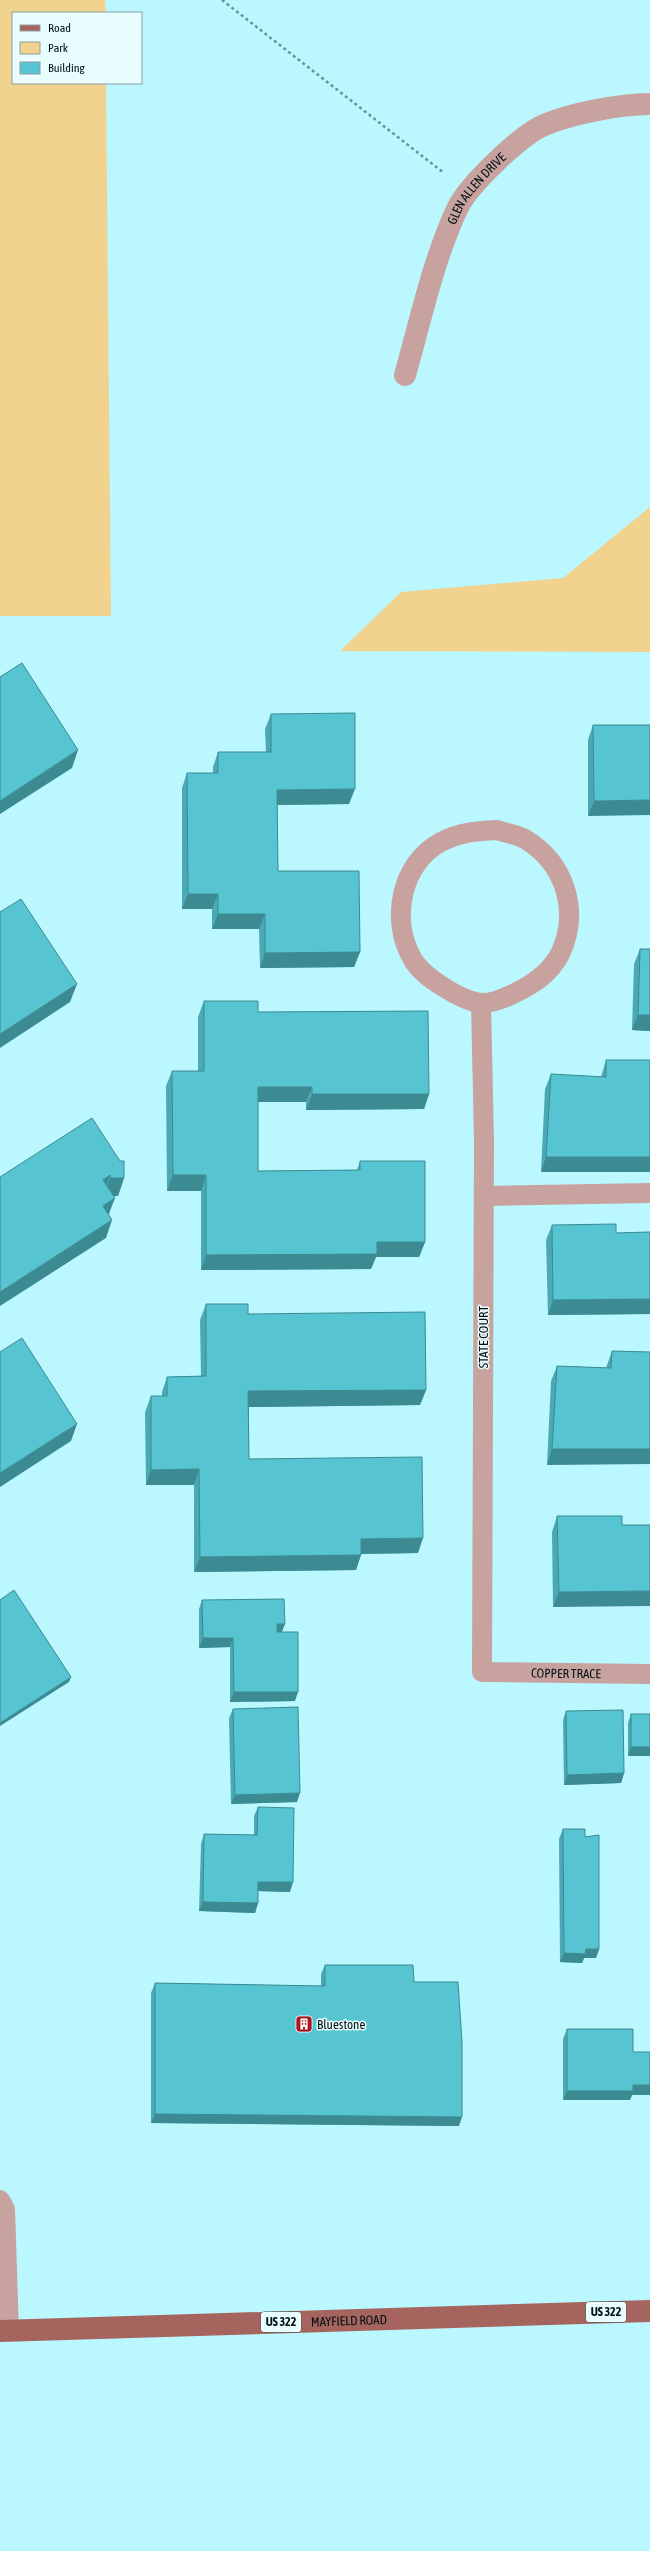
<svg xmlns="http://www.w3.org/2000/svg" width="650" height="2551" font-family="'Asap Condensed',sans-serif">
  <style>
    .green { fill: #f2d28f }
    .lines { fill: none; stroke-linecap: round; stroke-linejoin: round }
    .path { stroke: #699398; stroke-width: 2.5; stroke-dasharray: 3 3; stroke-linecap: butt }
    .service { stroke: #c8a29e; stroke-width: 20 }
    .minor { stroke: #c8a29e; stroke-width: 22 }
    .primary { stroke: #a6645f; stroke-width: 22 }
    .wall { fill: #4aa9b4 }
    .shaded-wall { fill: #3c8a92 }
    .building { fill: #56c5d1; stroke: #3c8a92 }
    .labels { text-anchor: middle; stroke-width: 3; stroke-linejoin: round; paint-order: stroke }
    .shield { fill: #e9fcfe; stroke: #46585a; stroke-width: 1 }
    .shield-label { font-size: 12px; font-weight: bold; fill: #001114 }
    .street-label { font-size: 13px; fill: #001114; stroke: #e9fcfe }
    .poi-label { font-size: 13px; fill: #001114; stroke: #e9fcfe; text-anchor: start }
  </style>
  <rect width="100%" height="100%" fill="#bbf7fe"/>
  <g class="green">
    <path d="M0,0H105L106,13H13V83H106L111,616H0Z"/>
    <path d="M650,507V652L340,651L401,592L563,578Z"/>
  </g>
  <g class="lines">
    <path class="path" d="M222,0L444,173"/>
    <g class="service">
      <path d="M497,830C506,833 517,835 525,839C566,864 580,912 560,954C550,973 534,984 515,993C507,997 491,1004 481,1003C470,1002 454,994 445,988C432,980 419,971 412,958C390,920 401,863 441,842C460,832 477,831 497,830Z"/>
      <path id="s1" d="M481,1003L484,1141L482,1672L650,1674"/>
      <path d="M484,1196L650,1193"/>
      <path d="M0,2200L5,2209L9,2331"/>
    </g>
    <path class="minor" id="s2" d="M405,375C421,319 433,260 458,207C470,184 517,139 540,127C567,114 621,104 650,104"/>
    <path class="primary" id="s3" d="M0,2331L650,2311"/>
  </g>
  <g class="wall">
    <path d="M271,714L349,804L277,805L278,871L360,952L354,967L260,968L259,929H212V909H182V788L187,773H213V767L218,752H266L265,729Z"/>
    <path d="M593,725H650L588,816V740Z"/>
    <path d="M640,949H650V1031L632,1030L634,964Z"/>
    <path d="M204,1001L258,1012L429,1094L424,1109L306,1110V1102H258V1171L357,1170L360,1161L425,1242L419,1257H376L371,1269L201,1270V1191H167L166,1086L172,1071H198V1017Z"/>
    <path d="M606,1060L650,1172H541L545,1089L551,1074L601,1077Z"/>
    <path d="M92,1118L124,1178L118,1196H113L109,1215L106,1238Z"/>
    <path d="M552,1225L616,1233L650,1232V1314L548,1315L546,1240Z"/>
    <path d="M206,1304L248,1314L426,1390L420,1405L249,1407V1459L418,1553L361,1554L356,1570L194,1572V1485H146L145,1412L151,1396H162V1392L167,1377L201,1376L200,1320Z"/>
    <path d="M612,1351L650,1352L547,1465L551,1381L557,1366L606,1368Z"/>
    <path d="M557,1516L622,1525L553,1607L552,1532Z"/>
    <path d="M202,1600L282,1632L295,1701L230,1702V1647L199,1648V1609Z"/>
    <path d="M233,1709L297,1802L231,1804L229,1718Z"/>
    <path d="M566,1711L624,1773L621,1783L564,1785L563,1720Z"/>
    <path d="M631,1714L650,1756H628V1723Z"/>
    <path d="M258,1807L290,1892L258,1891V1903L255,1913L199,1911L201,1844L204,1834L254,1835V1816Z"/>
    <path d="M563,1829L585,1837L599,1949L596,1958H584L582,1963L560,1962L559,1839Z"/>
    <path d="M325,1965L414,1982L459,2126L151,2123V1993L155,1983L321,1986V1974Z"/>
    <path d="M567,2029L632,2095L630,2100H563V2039Z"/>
  </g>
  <g class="shaded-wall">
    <path d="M78,750L72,768L0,814V801Z"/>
    <path d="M355,789L349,804L272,805L277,790Z"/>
    <path d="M650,800V815L588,816L594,801Z"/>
    <path d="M188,894H218L212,909H182Z"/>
    <path d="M218,914H265L259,929H212Z"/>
    <path d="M360,952L354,967L260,968L265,953Z"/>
    <path d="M77,984L70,1002L0,1048V1034Z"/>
    <path d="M638,1015H650V1031L632,1030Z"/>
    <path d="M258,1087H312L306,1102H252Z"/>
    <path d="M312,1094H429L424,1109L306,1110Z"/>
    <path d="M546,1157H650V1172H541Z"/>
    <path d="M110,1175L104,1193L103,1180Z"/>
    <path d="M173,1175H206L201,1191H167Z"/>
    <path d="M110,1178H124L118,1196H104Z"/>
    <path d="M115,1198L108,1216L103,1206Z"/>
    <path d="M112,1220L106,1238L0,1306V1292Z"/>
    <path d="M377,1242H425L419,1257H376L371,1269L201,1270L206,1255Z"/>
    <path d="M650,1299V1314L548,1315L553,1300Z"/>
    <path d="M426,1390L420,1405L243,1407L248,1391Z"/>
    <path d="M77,1424L71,1441L0,1487V1473Z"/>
    <path d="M552,1449H650V1464L547,1465Z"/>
    <path d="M199,1469L194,1485H146L151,1470Z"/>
    <path d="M423,1538L418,1553L355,1554L361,1539Z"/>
    <path d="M361,1555L356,1570L194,1572L200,1557Z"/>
    <path d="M650,1591V1606L553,1607L559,1592Z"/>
    <path d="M277,1624H285L281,1634H274Z"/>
    <path d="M203,1638H233L230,1647L199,1648Z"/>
    <path d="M71,1677L69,1682L0,1726V1723Z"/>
    <path d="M234,1692H298L295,1701L230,1702Z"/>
    <path d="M631,1747H650V1756H628Z"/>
    <path d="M624,1773L621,1783L564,1785L567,1775Z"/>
    <path d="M300,1793L297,1802L231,1804L235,1795Z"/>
    <path d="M258,1882H293L290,1892L255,1891Z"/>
    <path d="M203,1902L258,1903L255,1913L199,1911Z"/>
    <path d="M586,1949H599L596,1958H584L582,1963L560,1962L564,1953Z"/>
    <path d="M633,2085H650V2095H632L630,2100H563L567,2091Z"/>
    <path d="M155,2114L462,2117L459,2126L151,2123Z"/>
  </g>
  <g class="building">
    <path d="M22,663L78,750L0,801V677Z"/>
    <path d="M355,713V789L277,790L278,871H359L360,952L265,953V914H218V894H188L187,773H218V752H271V714Z"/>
    <path d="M593,725H650V800L594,801Z"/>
    <path d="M21,899L77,984L0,1034V912Z"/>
    <path d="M640,949H650V1015H638Z"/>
    <path d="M204,1001H258V1012L428,1011L429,1094H312V1087H258V1171L360,1170V1161H425V1242H377V1254L206,1255V1175H173L172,1071H204Z"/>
    <path d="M606,1060H650V1157H546L551,1074L606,1077Z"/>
    <path d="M92,1118L120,1161H124V1178H110V1175L103,1180L115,1198L103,1206L112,1220L0,1292V1177Z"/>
    <path d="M616,1224V1233L650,1232V1299L553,1300L552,1225Z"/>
    <path d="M206,1304H248V1314L425,1312L426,1390L248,1391L249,1459L422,1457L423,1538L361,1539V1555L200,1557L199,1469L151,1470V1396H167V1377L206,1376Z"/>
    <path d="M22,1338L77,1424L0,1473V1352Z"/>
    <path d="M612,1351L650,1352V1449H552L557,1366L611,1368Z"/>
    <path d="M557,1516H622V1525H650V1591L559,1592Z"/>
    <path d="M14,1590L71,1677L0,1723V1600Z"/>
    <path d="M284,1599L285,1624H277V1632H298V1692H234L233,1638H203L202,1600Z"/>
    <path d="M298,1707L300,1793L235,1795L233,1709Z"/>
    <path d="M623,1710L624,1773L567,1775L566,1711Z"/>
    <rect x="631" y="1714" width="19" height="33"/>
    <path d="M258,1807L294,1808L293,1882H258V1903L203,1902L204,1834L257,1835Z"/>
    <path d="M563,1829H585V1837L599,1835V1949H586L585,1954L564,1953Z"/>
    <path d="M325,1965H413L414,1982H458L462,2042V2117L155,2114V1983L325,1986Z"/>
    <path d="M567,2029H633V2052H650V2085H633V2091H567Z"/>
  </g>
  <defs>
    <g id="building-square" transform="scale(0.9)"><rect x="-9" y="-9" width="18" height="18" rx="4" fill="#aa1520" stroke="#e9fcfe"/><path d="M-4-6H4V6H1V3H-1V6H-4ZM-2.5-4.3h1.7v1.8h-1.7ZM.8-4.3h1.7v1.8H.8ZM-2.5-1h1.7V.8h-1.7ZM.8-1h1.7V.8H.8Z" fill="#fff"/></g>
  </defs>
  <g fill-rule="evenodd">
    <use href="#building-square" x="304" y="2024"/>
  </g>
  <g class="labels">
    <g class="shield">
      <rect x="586" y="2302" width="40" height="20" rx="3"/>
      <rect x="261" y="2312" width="40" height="20" rx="3"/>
    </g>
    <g class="shield-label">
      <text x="606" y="2316">US 322</text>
      <text x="281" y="2326">US 322</text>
    </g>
    <g class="street-label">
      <text dy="5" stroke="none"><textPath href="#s2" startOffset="202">GLEN ALLEN DRIVE</textPath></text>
      <text transform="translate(483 1337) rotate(-90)" y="5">STATE COURT</text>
      <text dy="5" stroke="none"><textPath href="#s1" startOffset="753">COPPER TRACE</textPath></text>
      <text dy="5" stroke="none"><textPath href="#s3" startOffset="349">MAYFIELD ROAD</textPath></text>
    </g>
    <g class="poi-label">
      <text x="317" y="2029">Bluestone</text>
    </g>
  </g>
  <rect x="12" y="12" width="130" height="72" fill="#e9fcfe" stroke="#8c9ea0"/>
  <rect x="20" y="25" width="20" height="6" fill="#a6645f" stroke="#8c9ea0"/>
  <text x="48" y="32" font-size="12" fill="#001114">Road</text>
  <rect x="20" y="42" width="20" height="12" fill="#f2d28f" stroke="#8c9ea0"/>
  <text x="48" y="52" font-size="12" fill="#001114">Park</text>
  <rect x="20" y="62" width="20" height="12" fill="#56c5d1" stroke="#8c9ea0"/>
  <text x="48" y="72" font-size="12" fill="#001114">Building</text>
</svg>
